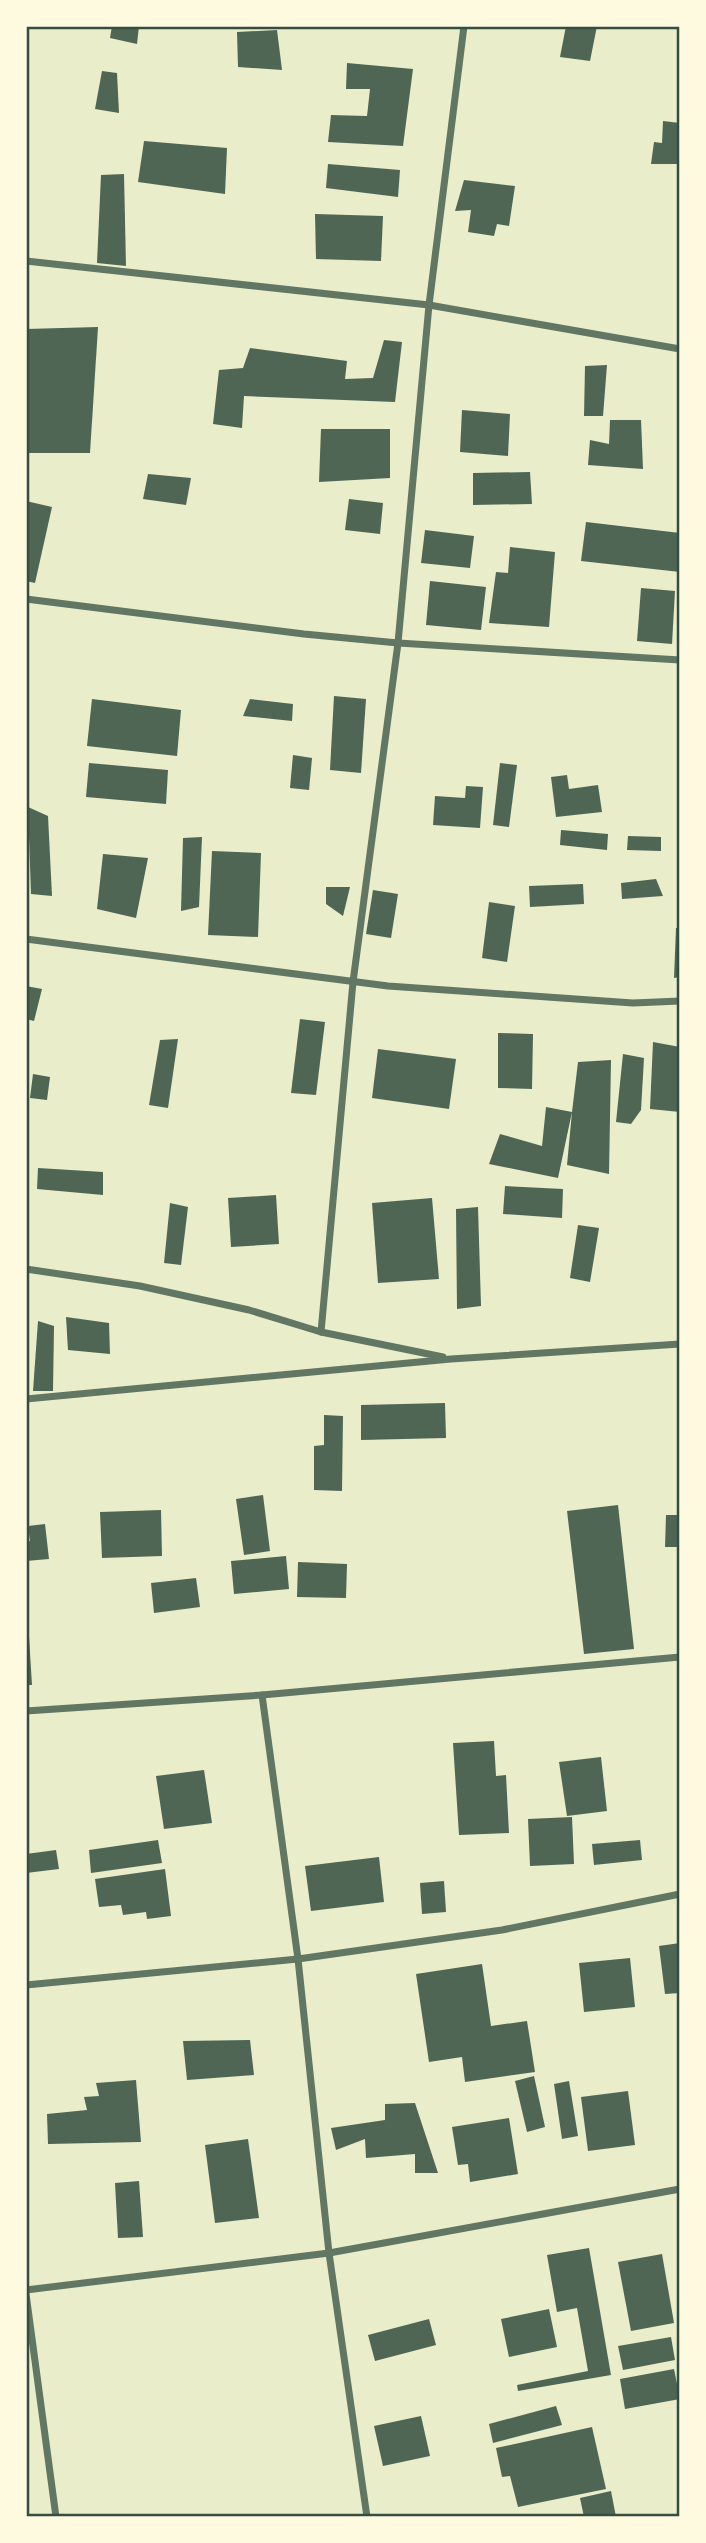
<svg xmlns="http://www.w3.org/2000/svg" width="706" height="2543" font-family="Montserrat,sans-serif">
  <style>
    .building { fill: #4f6655 }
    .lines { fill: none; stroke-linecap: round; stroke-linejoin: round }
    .minor { stroke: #617663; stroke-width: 7 }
    .neatline { fill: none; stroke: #344e41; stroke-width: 2.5 }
  </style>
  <rect width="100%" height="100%" fill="#e9edc9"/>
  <g class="building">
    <path d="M112,26H139L137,44L110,38Z"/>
    <path d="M566,26H597L590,61L560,57Z"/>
    <path d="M277,30L282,70L238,67L237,32Z"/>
    <path d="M347,63L413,69L403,146L328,142L331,115L367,116L370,89H346Z"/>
    <path d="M102,71L117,73L119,113L95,109Z"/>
    <path d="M663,121L680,123V164H651L654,142L662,143Z"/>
    <path d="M144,141L227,148L225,194L138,182Z"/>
    <path d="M328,164L400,170L398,197L326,188Z"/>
    <path d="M124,174L126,266L97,263L101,175Z"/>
    <path d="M464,180L515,186L509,226L497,224L494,236L468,232L471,210L455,211Z"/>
    <path d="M315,214L383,216L381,261L316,259Z"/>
    <path d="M98,327L90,453H26V329Z"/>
    <path d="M384,340L402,342L395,402L244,396L242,428L213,424L219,370L243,368L250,348L347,361L345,379L373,378Z"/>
    <path d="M607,365L603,416H584L585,366Z"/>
    <path d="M462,410L510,414L508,456L460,452Z"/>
    <path d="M610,420H641L643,469L588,465L590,440L609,444Z"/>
    <path d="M321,429H390V478L319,482Z"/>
    <path d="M530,472L532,504L473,505V473Z"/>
    <path d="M148,474L191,478L186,505L143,499Z"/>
    <path d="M349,499L383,503L380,534L345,530Z"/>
    <path d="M26,501L52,507L35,583L26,581Z"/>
    <path d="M586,522L680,533V572L581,561Z"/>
    <path d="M425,530L474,536L470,568L421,563Z"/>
    <path d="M510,547L555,552L549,627L489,623L496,572L508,573Z"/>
    <path d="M430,581L486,587L481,630L426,625Z"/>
    <path d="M641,588L675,591L672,644L637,641Z"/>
    <path d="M334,696L366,699L361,773L330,770Z"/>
    <path d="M92,699L181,710L177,756L87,746Z"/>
    <path d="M250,699L293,704L292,721L243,716Z"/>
    <path d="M293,755L312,758L309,790L290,788Z"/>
    <path d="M89,763L168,770L166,804L86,797Z"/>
    <path d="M500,763L517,765L509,827L493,825Z"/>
    <path d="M567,775L569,789L598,785L602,812L556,817L551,777Z"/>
    <path d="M466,786L483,787L480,828L433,825L435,796L465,798Z"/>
    <path d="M28,807L48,816L52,896L31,894Z"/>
    <path d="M561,830L608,834L607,850L560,845Z"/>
    <path d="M628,836L661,837V851L627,850Z"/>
    <path d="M202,837L199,907L181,911L183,838Z"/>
    <path d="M212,851L261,853L258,937L208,935Z"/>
    <path d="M103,854L148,858L136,918L97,909Z"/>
    <path d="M656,879L663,896L622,899L621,883Z"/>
    <path d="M583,884L584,904L530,907L529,886Z"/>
    <path d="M326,887H350L343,916L326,904Z"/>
    <path d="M373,890L398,894L391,938L366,934Z"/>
    <path d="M489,902L515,906L507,962L482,958Z"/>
    <path d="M676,928H680V977L674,978Z"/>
    <path d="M26,986L42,989L34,1021L26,1019Z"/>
    <path d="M300,1019L325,1022L316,1095L291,1093Z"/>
    <path d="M498,1033L533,1034L532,1089L498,1088Z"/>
    <path d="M178,1039L168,1108L149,1105L160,1040Z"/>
    <path d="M653,1042L680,1047V1112L650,1109Z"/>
    <path d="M378,1049L456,1059L449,1109L372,1098Z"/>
    <path d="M623,1054L644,1058L641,1110L631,1124L616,1122Z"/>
    <path d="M611,1060L609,1174L567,1165L572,1112L558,1178L489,1164L500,1134L542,1146L546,1107L572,1112L578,1062Z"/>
    <path d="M33,1074L50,1077L47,1100L30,1098Z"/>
    <path d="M38,1168L103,1172V1195L37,1189Z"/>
    <path d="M505,1186L563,1189L562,1218L503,1214Z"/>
    <path d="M276,1195L279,1244L231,1247L228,1198Z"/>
    <path d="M432,1198L439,1279L378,1283L372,1203Z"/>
    <path d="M170,1203L188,1207L181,1265L164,1263Z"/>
    <path d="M478,1207L481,1306L457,1309L456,1209Z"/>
    <path d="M578,1225L599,1228L590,1282L570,1278Z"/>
    <path d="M66,1317L109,1323L110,1354L68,1350Z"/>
    <path d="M38,1321L54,1326L53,1391H33Z"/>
    <path d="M445,1403L446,1438L361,1440V1405Z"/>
    <path d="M324,1415L343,1416L342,1491L314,1490V1446L324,1445Z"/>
    <path d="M263,1495L270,1551L244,1555L236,1499Z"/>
    <path d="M618,1505L634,1649L584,1654L567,1511Z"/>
    <path d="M161,1510L162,1556L102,1558L100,1512Z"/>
    <path d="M666,1515H680V1547H665Z"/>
    <path d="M45,1524L49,1559L26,1561V1541H30L28,1526Z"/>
    <path d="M286,1556L289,1589L234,1594L231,1561Z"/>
    <path d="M298,1562L347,1564L346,1598L297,1597Z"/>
    <path d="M196,1578L200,1607L154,1613L151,1583Z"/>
    <path d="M26,1620H28L32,1685H26Z"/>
    <path d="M494,1741L496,1776L506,1775L509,1833L459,1835L453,1743Z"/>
    <path d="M601,1757L607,1811L567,1816L559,1762Z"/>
    <path d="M204,1770L212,1823L164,1829L156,1776Z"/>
    <path d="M572,1817L574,1864L530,1866L528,1819Z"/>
    <path d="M158,1840L162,1863L91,1873L89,1850Z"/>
    <path d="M640,1840L642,1860L594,1865L592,1844Z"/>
    <path d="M56,1850L59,1869L26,1873V1854Z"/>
    <path d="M379,1857L384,1902L311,1911L305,1866Z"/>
    <path d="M165,1869L171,1916L147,1919L146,1912L123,1915L121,1905L99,1907L95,1879Z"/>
    <path d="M444,1881L446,1912L422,1914L420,1883Z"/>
    <path d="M680,1943V1993L665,1994L659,1946Z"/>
    <path d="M630,1958L635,2007L584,2012L579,1963Z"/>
    <path d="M482,1964L491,2026L527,2021L535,2072L465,2082L462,2057L429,2062L416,1974Z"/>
    <path d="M250,2040L254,2075L187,2080L183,2041Z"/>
    <path d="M534,2076L545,2127L527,2132L515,2081Z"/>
    <path d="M136,2080L141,2142L48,2144L47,2114L87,2110L84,2097L99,2096L96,2083Z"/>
    <path d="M569,2081L578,2136L562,2139L554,2084Z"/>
    <path d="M628,2091L635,2145L588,2151L581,2097Z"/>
    <path d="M415,2103L438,2173H415V2154L366,2158L365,2139L336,2150L331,2128L385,2120V2104Z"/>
    <path d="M509,2118L518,2174L470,2182L468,2164L458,2165L452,2127Z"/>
    <path d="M248,2139L259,2218L215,2223L205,2145Z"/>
    <path d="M139,2181L143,2237L118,2238L115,2183Z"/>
    <path d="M589,2248L611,2375L518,2391L517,2385L588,2371L577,2308L557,2312L547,2255Z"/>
    <path d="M662,2254L674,2323L631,2331L618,2262Z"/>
    <path d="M549,2309L557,2347L509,2357L501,2319Z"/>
    <path d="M429,2319L436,2345L375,2361L368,2335Z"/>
    <path d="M671,2337L675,2360L623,2370L618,2346Z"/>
    <path d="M674,2369L680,2399L625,2409L620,2379Z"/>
    <path d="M556,2406L562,2425L493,2443L489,2424Z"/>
    <path d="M421,2416L430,2456L383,2466L374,2426Z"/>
    <path d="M592,2427L606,2489L518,2507L510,2476L502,2477L496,2448Z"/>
    <path d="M611,2491L616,2517H584L580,2498Z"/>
  </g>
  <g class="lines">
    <g class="minor">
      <path d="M26,261L429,305L680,349"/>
      <path d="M26,599L304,634L398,643L680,660"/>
      <path d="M26,939L388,986L633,1003L680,1001"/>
      <path d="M26,1269L140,1286L249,1310L321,1332L443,1357"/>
      <path d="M321,1332L353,982L398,643L429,305L464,26"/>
      <path d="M26,1399L451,1359L680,1344"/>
      <path d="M262,1695L298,1959L329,2253L367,2517"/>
      <path d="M26,1711L262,1695L680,1657"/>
      <path d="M26,1985L298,1959L502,1930L680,1894"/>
      <path d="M26,2290L329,2253L680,2189"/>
      <path d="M26,2294L56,2517"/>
    </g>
  </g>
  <rect width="706" height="2543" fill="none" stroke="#fefae0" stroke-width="56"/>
  <rect x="28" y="28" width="650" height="2487" class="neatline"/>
</svg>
